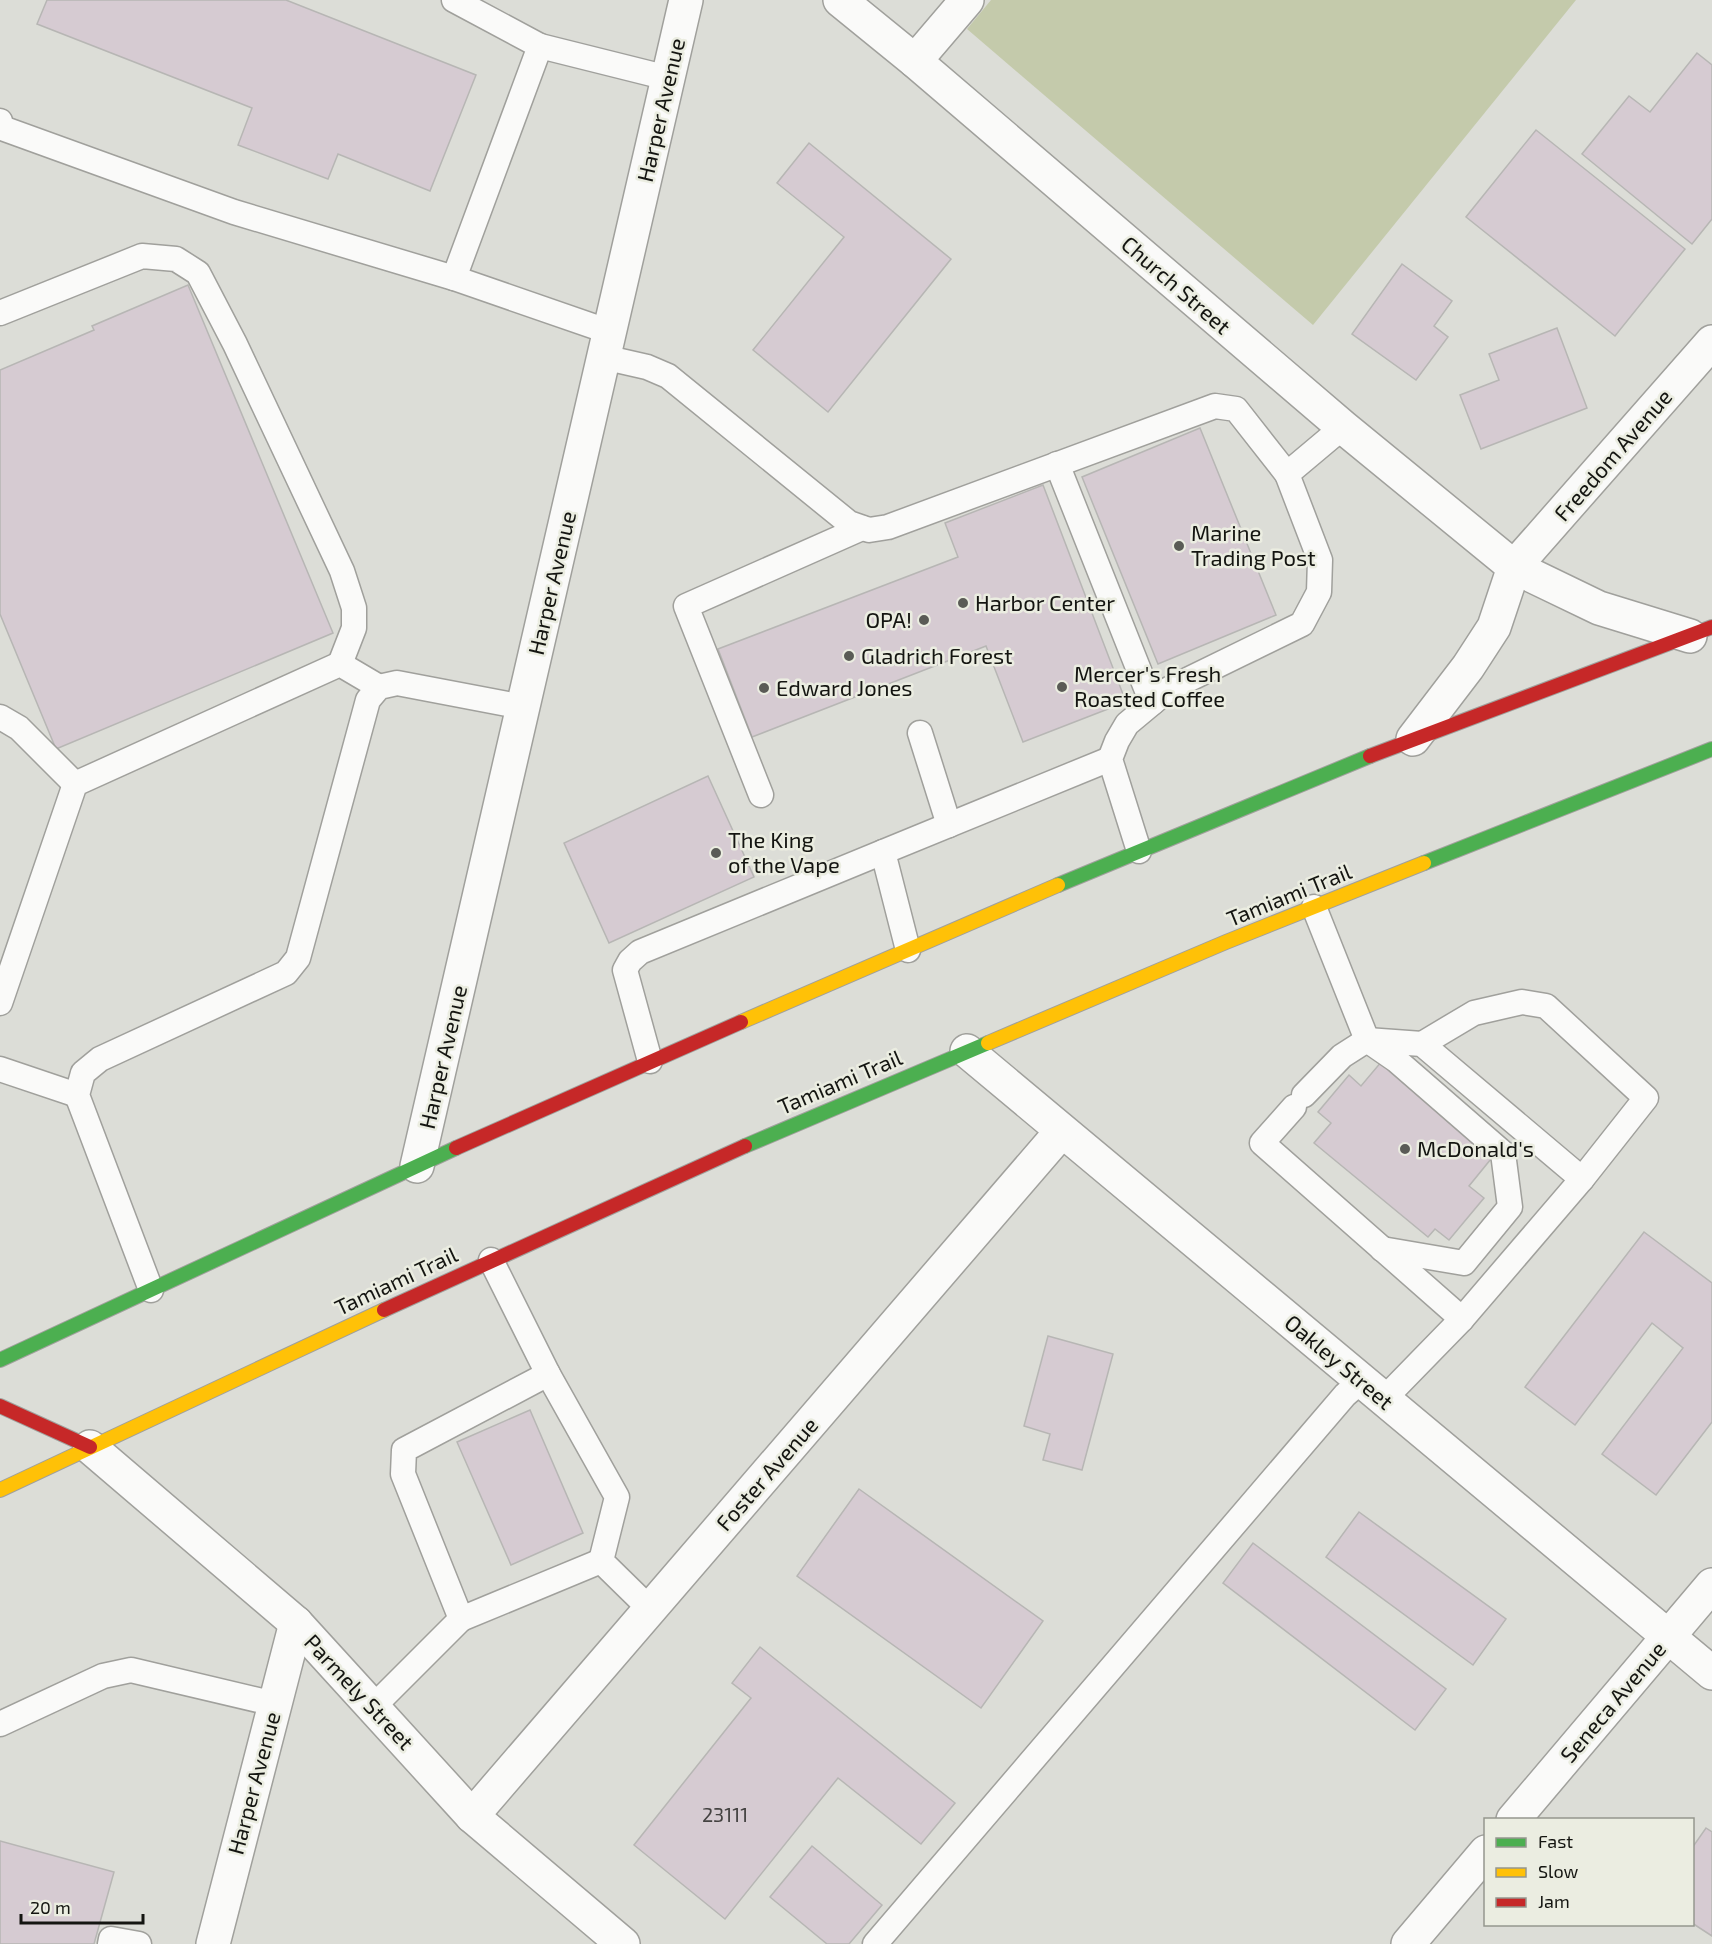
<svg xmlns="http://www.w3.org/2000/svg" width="1712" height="1944" font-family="'Exo 2',sans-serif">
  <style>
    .green { fill: #c4caab }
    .building { fill: #d6cbd2; stroke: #b7b6b4; stroke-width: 1.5 }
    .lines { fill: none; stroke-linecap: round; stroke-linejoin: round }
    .lane-casing { stroke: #a0a09c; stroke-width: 27 }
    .street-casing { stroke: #a0a09c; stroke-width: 36 }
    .fast-casing { stroke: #a0a09c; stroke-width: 16 }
    .slow-casing { stroke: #a0a09c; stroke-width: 16 }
    .jam-casing { stroke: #a0a09c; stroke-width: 16 }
    .lane { stroke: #fafaf9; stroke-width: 24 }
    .street { stroke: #fafaf9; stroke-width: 33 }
    .fast { stroke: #4caf50; stroke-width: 14 }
    .slow { stroke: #ffc107; stroke-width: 14 }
    .jam { stroke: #c62828; stroke-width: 14 }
    .poi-dot { fill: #5a5b56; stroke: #ebede1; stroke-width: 2 }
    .labels { text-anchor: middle; stroke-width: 5; stroke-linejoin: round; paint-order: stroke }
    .number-label { font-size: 20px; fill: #444241 }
    .street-label { font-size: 22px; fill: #141511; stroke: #ebede1 }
    .poi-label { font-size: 22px; fill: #141511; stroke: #ebede1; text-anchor: start }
  </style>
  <rect width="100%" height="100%" fill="#dcddd7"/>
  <path class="green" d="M991,0H1576L1313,325L967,29Z"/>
  <g class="building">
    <path d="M47,0H286L476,75L430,191L338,154L328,179L238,145L252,108L37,24Z"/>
    <path d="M1697,53L1712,65V219L1692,244L1582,154L1629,96L1650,112Z"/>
    <path d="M1536,130L1685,249L1615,336L1466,217Z"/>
    <path d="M809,143L951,259L828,412L753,350L844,237L777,183Z"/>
    <path d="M1402,264L1452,301L1434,326L1448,337L1416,380L1352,334Z"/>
    <path d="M188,285L333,633L56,749L0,614V370L94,330L92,326Z"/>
    <path d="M1557,328L1587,408L1481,449L1460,395L1499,380L1489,354Z"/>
    <path d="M1200,428L1276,615L1158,664L1082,477Z"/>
    <path d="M1043,485L1126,702L1023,742L986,646L752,737L718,649L958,557L945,523Z"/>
    <path d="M708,776L754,877L609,943L564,843Z"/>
    <path d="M1382,1061L1495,1154L1469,1186L1484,1198L1449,1240L1435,1229L1428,1237L1314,1143L1331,1123L1318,1112L1349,1075L1361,1086Z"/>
    <path d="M1644,1232L1712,1283V1422L1656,1495L1602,1454L1683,1348L1652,1323L1575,1425L1525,1387Z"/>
    <path d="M1048,1336L1113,1354L1082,1470L1043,1460L1050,1434L1024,1426Z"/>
    <path d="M530,1410L583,1533L511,1565L457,1442Z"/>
    <path d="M859,1489L1043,1621L981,1708L797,1576Z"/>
    <path d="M1359,1512L1506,1619L1473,1665L1326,1557Z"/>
    <path d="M1253,1543L1446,1689L1415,1730L1223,1583Z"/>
    <path d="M760,1647L955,1803L921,1844L838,1778L725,1919L634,1845L751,1698L732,1683Z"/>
    <path d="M1706,1828L1712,1832V1936L1692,1923V1848Z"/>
    <path d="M0,1841L114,1872L94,1944H0Z"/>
    <path d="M812,1846L882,1905L849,1944H827L770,1897Z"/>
  </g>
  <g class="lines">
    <g class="lane-casing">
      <g id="lane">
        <path d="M454,0L540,46"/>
        <path d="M0,121L2,128L234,212L454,278"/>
        <path d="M0,313L142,256L176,259L198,273L235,344L342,571L354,608V628L340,664"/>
        <path d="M610,332L454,278L540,46L668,78"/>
        <path d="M603,357L647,367L668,376L849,523L869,530L888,527L1215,406L1236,409L1287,474L1343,427"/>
        <path d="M1057,464L1152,703"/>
        <path d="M0,717L19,728L75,784"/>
        <path d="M920,733L949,825"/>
        <path d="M761,795L686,606L862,528"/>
        <path d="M1139,851L1110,759L1117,741L1127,724L1169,689L1302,624L1319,592L1320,560L1287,474"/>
        <path d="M1314,907L1367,1040L1396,1060L1503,1153L1510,1207L1464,1263L1382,1249"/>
        <path d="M908,950L883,852L1110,759"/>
        <path d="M0,1003L75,784L340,664L379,687"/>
        <path d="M650,1061L625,970L630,961L640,952L883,852"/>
        <path d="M0,1069L77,1095"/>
        <path d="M1304,1095L1342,1056L1367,1040L1422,1044L1582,1179"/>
        <path d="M1294,1107L1262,1143L1462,1319L1582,1179L1646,1098L1546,1006L1522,1002L1474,1013L1422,1044"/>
        <path d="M491,1260L548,1374L617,1497L601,1561L650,1609"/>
        <path d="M151,1290L77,1095L83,1073L100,1059L286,973L298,958L368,700L379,687L397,683L523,707"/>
        <path d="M1384,1399L1462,1319"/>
        <path d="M461,1619L601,1561"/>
        <path d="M373,1707L461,1619L403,1474L404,1450L548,1374"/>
        <path d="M0,1724L103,1676L131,1670L275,1704"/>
        <path d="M110,1944L111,1939L139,1944"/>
        <path d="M875,1944L1345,1395L1361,1381"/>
      </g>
    </g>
    <g class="street-casing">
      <g id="street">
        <path d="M840,0L915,61L1343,427L1514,567L1599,608L1690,636"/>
        <path d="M915,61L967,0"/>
        <path d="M1413,739L1468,667L1494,627L1514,567L1712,342"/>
        <path d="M967,1051L1712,1673"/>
        <path d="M417,1166L686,0"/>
        <path d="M90,1447L296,1623L472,1816L623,1944"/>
        <path d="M472,1816L1061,1132"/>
        <path d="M1513,1820L1712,1585"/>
        <path d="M213,1944L296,1623"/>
        <path d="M1408,1944L1486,1852"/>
      </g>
    </g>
    <g class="fast-casing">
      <g id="fast">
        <path d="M1424,863L1712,749"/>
        <path d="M1058,885L1370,756"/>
        <path d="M745,1146L988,1043"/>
        <path d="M0,1360L456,1148"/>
      </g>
    </g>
    <g class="slow-casing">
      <g id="slow">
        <path d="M741,1022L1058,885"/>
        <path d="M988,1043L1226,942L1424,863"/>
        <path d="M0,1490L384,1310"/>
      </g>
    </g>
    <g class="jam-casing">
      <g id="jam">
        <path d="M1370,756L1712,627"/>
        <path d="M456,1148L741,1022"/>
        <path d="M384,1310L745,1146"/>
        <path d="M0,1406L90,1447"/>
      </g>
    </g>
    <use href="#lane" class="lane"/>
    <use href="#street" class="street"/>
    <use href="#fast" class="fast"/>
    <use href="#slow" class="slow"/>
    <use href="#jam" class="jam"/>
  </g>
  <g class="poi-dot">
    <circle cx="1179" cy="546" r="6"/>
    <circle cx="963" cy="603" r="6"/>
    <circle cx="924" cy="620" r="6"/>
    <circle cx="849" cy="656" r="6"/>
    <circle cx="1062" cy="687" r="6"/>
    <circle cx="764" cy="688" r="6"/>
    <circle cx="716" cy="853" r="6"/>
    <circle cx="1405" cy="1149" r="6"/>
  </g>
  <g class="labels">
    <g class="number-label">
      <text x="725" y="1822">23111</text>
    </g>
    <g class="street-label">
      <text transform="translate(661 110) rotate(-77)" y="8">Harper Avenue</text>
      <text transform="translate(1176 285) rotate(41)" y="8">Church Street</text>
      <text transform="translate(1613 455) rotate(-49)" y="8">Freedom Avenue</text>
      <text transform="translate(552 583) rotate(-77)" y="8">Harper Avenue</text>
      <text transform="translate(1289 895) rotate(-22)" y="8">Tamiami Trail</text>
      <text transform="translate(443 1057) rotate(-77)" y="8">Harper Avenue</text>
      <text transform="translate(840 1082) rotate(-23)" y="8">Tamiami Trail</text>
      <text transform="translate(396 1281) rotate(-25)" y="8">Tamiami Trail</text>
      <text transform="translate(1339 1362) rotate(40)" y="8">Oakley Street</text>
      <text transform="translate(767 1474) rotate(-49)" y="8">Foster Avenue</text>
      <text transform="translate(359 1692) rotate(47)" y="8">Parmely Street</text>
      <text transform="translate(1613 1702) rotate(-50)" y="8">Seneca Avenue</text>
      <text transform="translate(254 1783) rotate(-75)" y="8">Harper Avenue</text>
    </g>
    <g class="poi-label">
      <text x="1191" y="541">Marine<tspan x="1191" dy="25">Trading Post</tspan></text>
      <text x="975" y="611">Harbor Center</text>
      <text x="912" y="628" text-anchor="end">OPA!</text>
      <text x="861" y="664">Gladrich Forest</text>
      <text x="1074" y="682">Mercer's Fresh<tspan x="1074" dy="25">Roasted Coffee</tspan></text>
      <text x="776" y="696">Edward Jones</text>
      <text x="728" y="848">The King<tspan x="728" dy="25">of the Vape</tspan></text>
      <text x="1417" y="1157">McDonald's</text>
    </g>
  </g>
  <rect x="1484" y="1818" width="210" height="108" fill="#ebede1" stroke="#95978e" stroke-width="1.5"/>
  <rect x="1496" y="1838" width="30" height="9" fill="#4caf50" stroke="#95978e" stroke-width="1.5"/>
  <text x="1538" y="1848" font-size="18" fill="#141511">Fast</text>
  <rect x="1496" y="1868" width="30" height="9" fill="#ffc107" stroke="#95978e" stroke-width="1.5"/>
  <text x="1538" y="1878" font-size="18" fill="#141511">Slow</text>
  <rect x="1496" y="1898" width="30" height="9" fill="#c62828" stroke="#95978e" stroke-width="1.5"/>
  <text x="1538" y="1908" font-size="18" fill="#141511">Jam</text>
  <path d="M21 1914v9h122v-9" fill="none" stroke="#141511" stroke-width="3"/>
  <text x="30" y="1914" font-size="18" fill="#141511" stroke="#ebede1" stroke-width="4.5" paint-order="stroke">20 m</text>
</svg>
